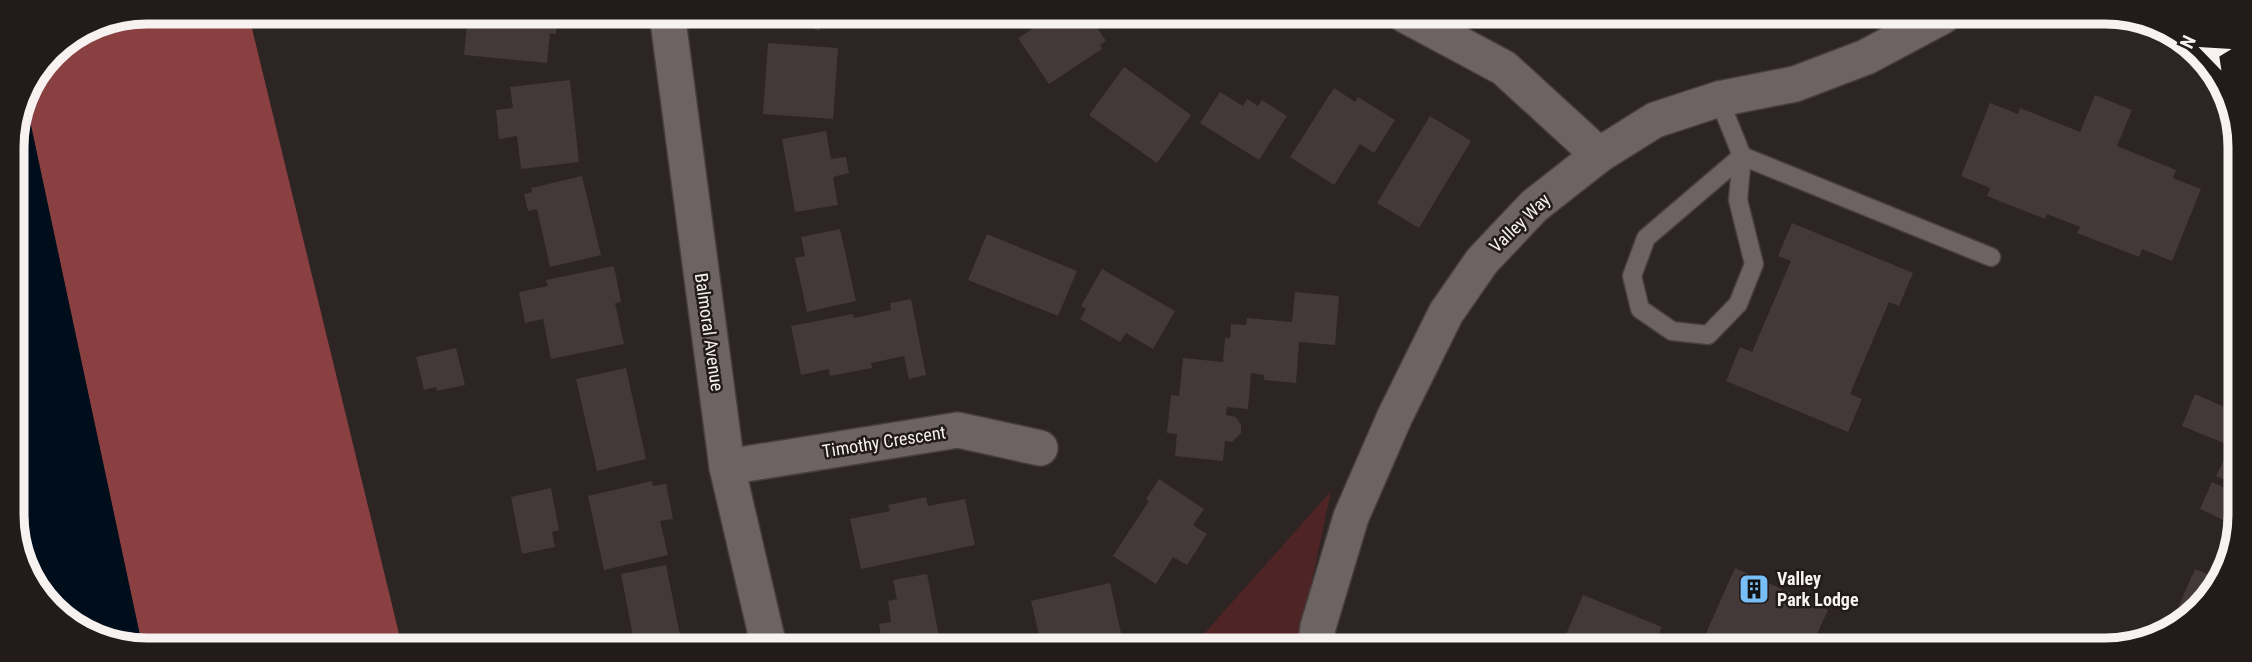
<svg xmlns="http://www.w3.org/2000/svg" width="2252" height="662" font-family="'Roboto Condensed',sans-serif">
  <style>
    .green { fill: #4f2424 }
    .forest { fill: #8a3f41 }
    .water { fill: #000d1b }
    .building { fill: #433939 }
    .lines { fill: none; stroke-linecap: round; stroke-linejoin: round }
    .lane-casing { stroke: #473f3f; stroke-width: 21 }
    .street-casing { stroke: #473f3f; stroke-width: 38 }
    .lane { stroke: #6e6363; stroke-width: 18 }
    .street { stroke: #6e6363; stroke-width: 35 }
    .labels { text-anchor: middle; stroke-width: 5; stroke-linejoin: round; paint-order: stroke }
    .street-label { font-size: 18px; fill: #f7f1f0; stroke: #231a1a }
    .poi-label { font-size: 18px; font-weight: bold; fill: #f7f1f0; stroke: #231a1a; text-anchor: start }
    .rim { fill: none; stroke: #f7f1f0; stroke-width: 9 }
  </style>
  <rect width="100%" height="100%" fill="#2d2424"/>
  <path class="green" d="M1331,491L1298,648H1193L1195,644Z"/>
  <path class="forest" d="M147,12H248L402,646L142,645L27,107L52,51L96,22Z"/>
  <path class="water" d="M27,107L142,645H113L46,604L26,563L15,511L13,139Z"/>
  <g class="building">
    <path d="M468,13H558L556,34L550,33L547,63L464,55Z"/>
    <path d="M778,14H826L819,31Z"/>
    <path d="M1042,14H1076L1081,22L1090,17L1106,41L1100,45L1102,49L1049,84L1018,38L1040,24L1036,18Z"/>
    <path d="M768,43L838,48L833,119L763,114Z"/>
    <path d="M1124,67L1191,115L1157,163L1089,115Z"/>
    <path d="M570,80L579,162L521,169L517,136L499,139L496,110L513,108L510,87Z"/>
    <path d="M1334,88L1355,102L1358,97L1395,120L1374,153L1360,144L1334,185L1290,157Z"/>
    <path d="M1220,92L1243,106L1247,99L1258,106L1262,100L1287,116L1259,160L1200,123Z"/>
    <path d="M2095,95L2132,110L2117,146L2176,170L2173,178L2201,189L2172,261L2142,249L2139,257L2077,233L2080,227L2047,214L2045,219L1987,196L1990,188L1961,176L1990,103L2018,114L2020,108L2080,132Z"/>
    <path d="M1430,116L1471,141L1419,228L1377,203Z"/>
    <path d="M826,131L831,159L846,157L849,173L833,177L838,205L795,212L782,139Z"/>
    <path d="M582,176L601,255L550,267L537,209L528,211L524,194L532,192L531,188Z"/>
    <path d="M1792,223L1913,273L1899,306L1889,302L1850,394L1862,399L1848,432L1726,381L1740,347L1752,352L1791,261L1778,256Z"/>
    <path d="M840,229L856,301L807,312L795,258L805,256L801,237Z"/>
    <path d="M987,234L1077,271L1058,316L968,280Z"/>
    <path d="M614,266L621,302L615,303L624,344L551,359L543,319L525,323L519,292L548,286L546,280Z"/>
    <path d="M1102,269L1175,311L1153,349L1126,333L1120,342L1080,319L1086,309L1081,306Z"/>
    <path d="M1295,292L1339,296L1335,345L1299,342L1296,383L1264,380V375L1251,373L1248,409L1227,407L1226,415L1236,417L1241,425V433L1232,442L1225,441L1223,461L1175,456L1177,434L1167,433L1171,395L1179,396L1183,358L1223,362L1225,338H1230L1231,324L1246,325L1247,318L1292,322Z"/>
    <path d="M911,299L926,375L909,379L904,356L871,363L872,368L830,376L829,369L801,375L791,326L853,314L854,318L891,310L890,303Z"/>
    <path d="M456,348L465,385L437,391L436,387L424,390L416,357Z"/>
    <path d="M626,368L646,459L597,471L576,379Z"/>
    <path d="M2195,394L2236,412V421L2226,444L2182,426Z"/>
    <path d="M2229,449L2236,452V485L2216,476Z"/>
    <path d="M1159,479L1204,509L1193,525L1207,534L1187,565L1173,557L1156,584L1113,556L1149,501L1146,499Z"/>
    <path d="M652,481L653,486L666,484L673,519L660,521L668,555L604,570L588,496Z"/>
    <path d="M2212,482L2236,493L2234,525L2200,509Z"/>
    <path d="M551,488L559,530L552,532L555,547L522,554L511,497Z"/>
    <path d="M926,497L928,506L965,499L975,545L861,569L850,519L890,511L888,505Z"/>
    <path d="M2235,535V549L2224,568L2221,566Z"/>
    <path d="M666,565L681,640L651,646H635L621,574Z"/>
    <path d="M1735,568L1828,610L1810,649H1699Z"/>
    <path d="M2195,569L2217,578L2194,617L2170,626Z"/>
    <path d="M927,574L941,647H883L879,624L891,622L888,601L897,599L893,580Z"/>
    <path d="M1110,583L1123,642L1100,647H1085L1084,643L1065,647H1042L1031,601Z"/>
    <path d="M1583,595L1662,627L1652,649L1562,648L1561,646Z"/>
    <path d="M584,634L586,646H544L543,642Z"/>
  </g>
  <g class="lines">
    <g class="lane-casing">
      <g id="lane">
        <path d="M1719,99L1742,156L1991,257"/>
        <path d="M1742,156L1738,200L1754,264L1738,304L1708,335L1672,331L1640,309L1632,276L1646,238Z"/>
      </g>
    </g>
    <g class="street-casing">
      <g id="street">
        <path d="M667,13L727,467L769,647"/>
        <path d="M1405,15L1504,68L1599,155"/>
        <path d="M727,467L958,430L1040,448"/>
        <path d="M1315,648L1318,627L1351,517L1395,416L1446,313L1482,261L1534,206L1599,155L1655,120L1719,99L1795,84L1866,57L1943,16"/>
      </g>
    </g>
    <use href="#lane" class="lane"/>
    <use href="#street" class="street"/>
  </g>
  <defs>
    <g id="building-square" transform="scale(1.575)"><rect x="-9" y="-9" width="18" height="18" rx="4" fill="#78bff7" stroke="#231a1a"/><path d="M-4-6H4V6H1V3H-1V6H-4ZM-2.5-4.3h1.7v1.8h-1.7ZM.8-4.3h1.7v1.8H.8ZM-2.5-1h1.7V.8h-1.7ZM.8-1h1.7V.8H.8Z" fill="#111"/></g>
  </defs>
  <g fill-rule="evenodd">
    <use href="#building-square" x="1754" y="589"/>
  </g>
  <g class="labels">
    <g class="street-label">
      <text transform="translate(1520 223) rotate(-44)" y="6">Valley Way</text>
      <text transform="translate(709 332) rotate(82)" y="6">Balmoral Avenue</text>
      <text transform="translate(884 442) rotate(-9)" y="6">Timothy Crescent</text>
    </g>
    <g class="poi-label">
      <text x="1777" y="585">Valley<tspan x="1777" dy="21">Park Lodge</tspan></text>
    </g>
  </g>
  <path d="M0 0H2252V662H0ZM147 24H2105A123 123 0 0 1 2228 147V515A123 123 0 0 1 2105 638H147A123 123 0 0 1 24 515V147A123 123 0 0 1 147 24Z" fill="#231a1a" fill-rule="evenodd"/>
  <path class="rim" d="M147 24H2105A123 123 0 0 1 2228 147V515A123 123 0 0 1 2105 638H147A123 123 0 0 1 24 515V147A123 123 0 0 1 147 24Z"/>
  <g transform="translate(2203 49) rotate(295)" stroke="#231a1a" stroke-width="5" paint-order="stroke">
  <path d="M0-5L12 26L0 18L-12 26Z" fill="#f7f1f0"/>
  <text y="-10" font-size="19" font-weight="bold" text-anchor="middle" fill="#f7f1f0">N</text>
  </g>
</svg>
